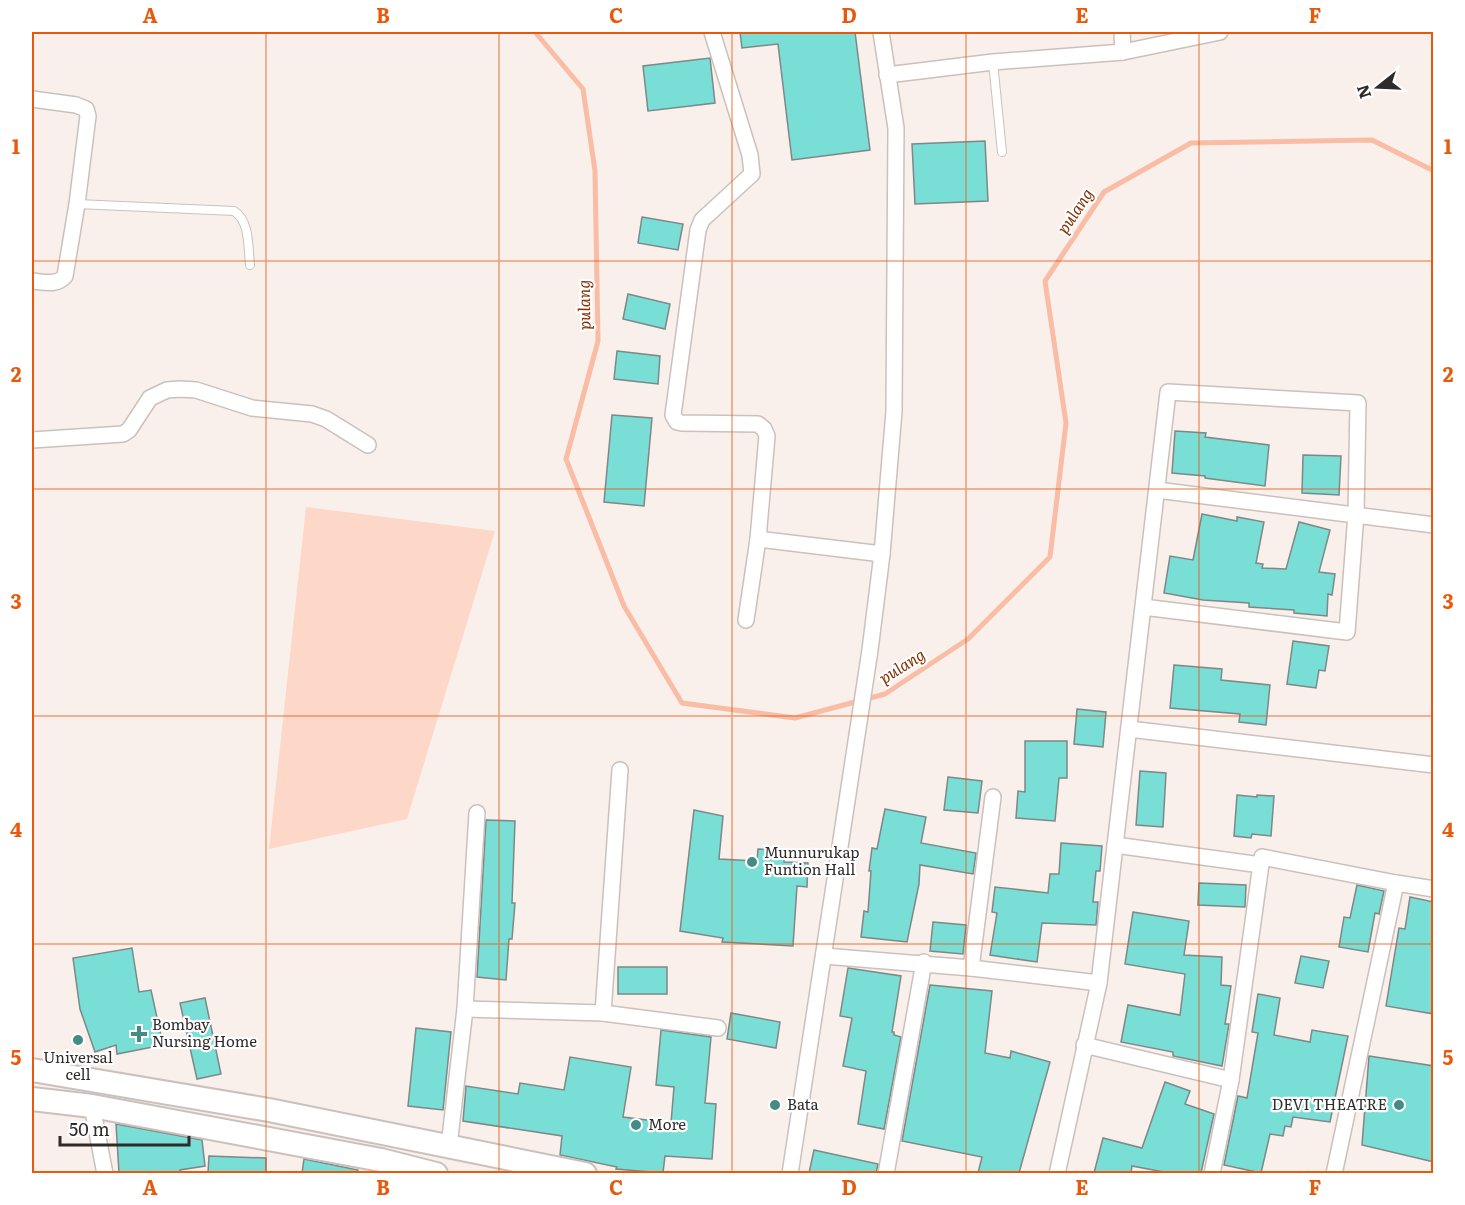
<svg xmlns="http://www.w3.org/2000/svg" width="1465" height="1205" font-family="Literata,serif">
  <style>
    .green { fill: #fdd8c9 }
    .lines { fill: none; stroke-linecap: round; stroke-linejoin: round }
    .stream { stroke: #f9bca5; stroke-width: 5 }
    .building { fill: #78ded6; stroke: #7e8887; stroke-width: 1.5 }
    .service-casing { stroke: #cac1bd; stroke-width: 10 }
    .minor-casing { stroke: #cac1bd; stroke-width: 18 }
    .primary-casing { stroke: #cac1bd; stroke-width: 26 }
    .service { stroke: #fff; stroke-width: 8 }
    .minor { stroke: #fff; stroke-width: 15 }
    .primary { stroke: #fff; stroke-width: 22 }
    .grid { fill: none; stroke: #e8590c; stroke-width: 1.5; stroke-opacity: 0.55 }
    .poi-dot { fill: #448b85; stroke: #fff; stroke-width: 2 }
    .labels { text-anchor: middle; stroke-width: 4.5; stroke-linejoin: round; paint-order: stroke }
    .poi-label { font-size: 15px; fill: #2f2b2a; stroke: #fff; text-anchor: start }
    .water-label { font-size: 16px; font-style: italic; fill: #863103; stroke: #fff }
    .neatline { fill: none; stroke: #e8590c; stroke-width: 2 }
    .grid-label { font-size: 20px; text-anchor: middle; font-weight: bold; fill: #e8590c }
  </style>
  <rect width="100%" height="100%" fill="#f9efeb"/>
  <path class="green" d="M306,507L495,531L407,819L269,849Z"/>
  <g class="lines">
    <path class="stream" d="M535,32L583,89L595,171L598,341L566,459L624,606L682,703L795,718L885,694L968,639L1050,557L1066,423L1045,281L1104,192L1191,143L1372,140L1434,171"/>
  </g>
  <g class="building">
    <path d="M740,32H855L870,150L792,160L778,44L742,48Z"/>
    <path d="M710,58L715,103L648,111L643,66Z"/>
    <path d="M985,141L988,201L915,204L912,144Z"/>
    <path d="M642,217L683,224L678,250L638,243Z"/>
    <path d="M628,294L670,304L665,329L623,319Z"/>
    <path d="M617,351L660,356L658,384L614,379Z"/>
    <path d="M612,415L652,418L644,506L604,502Z"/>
    <path d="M1175,431L1206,433L1205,437L1269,445L1265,486L1205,478V476L1172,473Z"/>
    <path d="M1303,455L1341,456L1339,495L1302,493Z"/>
    <path d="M1202,514L1237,521V517L1264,522L1256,563L1263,564L1262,568L1286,569L1299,522L1330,530L1319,572L1335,574L1332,595L1328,594L1327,616L1294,613V610L1249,607V603L1203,600L1164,593L1170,556L1193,560Z"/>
    <path d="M1293,641L1329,646L1325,671L1319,670L1316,688L1287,684Z"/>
    <path d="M1174,665L1222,669L1221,680L1270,685L1266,725L1239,722L1240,714L1170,708Z"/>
    <path d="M1077,709L1106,712L1103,747L1074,744Z"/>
    <path d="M1025,741H1067V778H1059L1055,821L1016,818L1018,791L1025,792Z"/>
    <path d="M1140,771L1166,773L1163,827L1136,825Z"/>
    <path d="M948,777L982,781L978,813L944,810Z"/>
    <path d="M1237,795L1257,797V795L1274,796L1271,836L1252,834L1251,838L1234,836Z"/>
    <path d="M885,809L926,817L921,843L976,853L973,874L920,865L919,884L907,942L861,937L864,911L868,912L871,871H869L872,848L877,849Z"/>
    <path d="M694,810L723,816L719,859L757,861L758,849L785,850L784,862L808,863L807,887L797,886L793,946L722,942L723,938L680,931Z"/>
    <path d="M486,820L515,821L512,903H515L512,939H509L506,980L477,977Z"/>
    <path d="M1061,843L1102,846L1100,871H1096L1093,902H1098L1096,925L1042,923L1037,962L990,955L997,913L992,912L995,887L1048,893L1050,874H1059Z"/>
    <path d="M1199,883L1246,885L1245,907L1198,905Z"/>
    <path d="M1357,885L1384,891L1379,914L1375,913L1368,952L1339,947L1344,917L1350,918Z"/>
    <path d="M1410,897L1434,902V1014L1386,1006L1399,928L1405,929Z"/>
    <path d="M1133,912L1189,921L1184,955L1222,957L1221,985L1231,986L1225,1024H1229L1222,1066L1173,1056V1052L1121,1042L1128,1005L1180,1015L1185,974L1125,964Z"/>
    <path d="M933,922L966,925L963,954L930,951Z"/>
    <path d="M132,948L139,992L151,990L163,1045L117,1054L116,1045L95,1052L80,1009L73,958Z"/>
    <path d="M1301,956L1329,961L1323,988L1295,983Z"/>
    <rect x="618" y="967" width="49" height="27"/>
    <path d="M848,968L901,976L892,1032H894V1035L901,1037L884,1129L858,1124L866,1071L843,1066L852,1018L840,1016Z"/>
    <path d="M930,985L992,991L985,1053L1010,1058L1011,1051L1050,1062L1019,1173H978L982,1157L902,1141Z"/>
    <path d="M1258,994L1280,998L1274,1035L1310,1042L1312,1030L1348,1036L1330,1122L1293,1117L1291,1127L1285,1126L1283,1136L1270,1134L1261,1173L1224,1165L1238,1096L1247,1098L1258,1033L1252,1032Z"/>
    <path d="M205,998L221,1074L197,1079L180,1003Z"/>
    <path d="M731,1013L780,1022L776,1048L727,1039Z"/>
    <path d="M416,1028L451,1032L443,1110L408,1106Z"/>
    <path d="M661,1030L711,1037L705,1103L716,1104L712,1159L665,1156L663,1173L616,1169L617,1167L560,1155L562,1136L463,1121L466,1086L518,1094L520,1083L564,1090L570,1057L631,1067L623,1117L671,1123L674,1087L656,1085Z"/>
    <path d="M1369,1056L1434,1066V1162L1362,1145Z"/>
    <path d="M1165,1082L1190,1091L1185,1104L1214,1114L1201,1173H1169L1132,1166L1131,1173H1094L1103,1138L1142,1148Z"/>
    <path d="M116,1124L202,1140L205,1166L180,1170V1173H119Z"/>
    <path d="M814,1150L878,1164L876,1173H809Z"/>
    <path d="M209,1156L266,1158V1173H208Z"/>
    <path d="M304,1159L358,1170V1173H302Z"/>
  </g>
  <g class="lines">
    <g class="service-casing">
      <g id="service">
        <path d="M993,62L1002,152"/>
        <path d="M77,204L234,211C250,221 248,247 250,265"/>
      </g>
    </g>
    <g class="minor-casing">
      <g id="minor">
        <path d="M712,32L750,155L752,174L702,220L698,230L673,415L677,422L682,423L758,424L764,429L767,436L758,539L882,554"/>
        <path d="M1122,32L1123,52"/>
        <path d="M887,75L993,62L1123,52L1220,32"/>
        <path d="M32,99L76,105L86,109L88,116L77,204L65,276C57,286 43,282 32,281"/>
        <path d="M32,440L123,434L129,430L150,398L167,390L180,389L196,390L252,408L312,414L326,419L368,445"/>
        <path d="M1157,490L1434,525"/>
        <path d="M746,620L758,539"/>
        <path d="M1129,729L1434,765"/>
        <path d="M1115,845L1261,865"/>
        <path d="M1396,883L1434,889"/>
        <path d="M824,956L971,968L993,797"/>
        <path d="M971,968L1099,983L1057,1174"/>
        <path d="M1099,983L1168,392L1358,403L1356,514L1347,632L1143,607"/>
        <path d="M465,1009L603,1013L718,1028"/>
        <path d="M603,1013L620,770"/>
        <path d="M1084,1045L1231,1080"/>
        <path d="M92,1106L105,1174"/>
        <path d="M449,1146L465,1009L477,813"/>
        <path d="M790,1174L870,650L882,554L894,411L896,128L881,32"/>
        <path d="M886,1174L924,962"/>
        <path d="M1212,1174L1231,1080L1262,857L1396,883L1334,1174"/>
      </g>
    </g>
    <g class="primary-casing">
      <g id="primary">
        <path d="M32,1070L269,1110L585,1174"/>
        <path d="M32,1099L92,1106L381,1160L436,1174"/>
      </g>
    </g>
    <use href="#service" class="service"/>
    <use href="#minor" class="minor"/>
    <use href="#primary" class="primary"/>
  </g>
  <path class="grid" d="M266,32V1174M499,32V1174M732,32V1174M966,32V1174M1199,32V1174M32,261H1434M32,489H1434M32,716H1434M32,944H1434"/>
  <g class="poi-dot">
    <circle cx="752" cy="862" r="6"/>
    <path d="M136 1025h6v6h6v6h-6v6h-6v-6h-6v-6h6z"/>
    <circle cx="78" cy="1040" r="6"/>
    <circle cx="775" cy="1105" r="6"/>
    <circle cx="1399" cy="1105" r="6"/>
    <circle cx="636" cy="1125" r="6"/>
  </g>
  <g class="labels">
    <g class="poi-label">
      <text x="764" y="858">Munnurukap<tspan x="764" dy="17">Funtion Hall</tspan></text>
      <text x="152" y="1030">Bombay<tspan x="152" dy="17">Nursing Home</tspan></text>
      <text x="78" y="1063" text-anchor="middle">Universal<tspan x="78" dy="17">cell</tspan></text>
      <text x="787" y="1110">Bata</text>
      <text x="1387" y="1110" text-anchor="end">DEVI THEATRE</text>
      <text x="648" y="1130">More</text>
    </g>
    <g class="water-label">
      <text transform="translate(1075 211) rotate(-56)" y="6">pulang</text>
      <text transform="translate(584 305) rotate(-91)" y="6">pulang</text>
      <text transform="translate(902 666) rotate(-32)" y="6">pulang</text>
    </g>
  </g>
  <rect width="1465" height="1205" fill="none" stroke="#ffffff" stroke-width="66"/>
  <g transform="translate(1378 87) rotate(252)" stroke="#ffffff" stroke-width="4.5" paint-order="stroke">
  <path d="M0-4.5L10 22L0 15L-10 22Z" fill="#2f2b2a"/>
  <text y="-9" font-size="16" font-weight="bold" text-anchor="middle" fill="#2f2b2a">N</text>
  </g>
  <path d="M60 1136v9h129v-9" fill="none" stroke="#2f2b2a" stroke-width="3"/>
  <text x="69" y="1136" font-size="18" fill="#2f2b2a" stroke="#ffffff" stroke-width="4.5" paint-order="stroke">50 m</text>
  <rect x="33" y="33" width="1399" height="1139" class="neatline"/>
  <g class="grid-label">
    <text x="150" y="23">A</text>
    <text x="383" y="23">B</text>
    <text x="616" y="23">C</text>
    <text x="849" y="23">D</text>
    <text x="1082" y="23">E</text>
    <text x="1315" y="23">F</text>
    <text x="16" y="154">1</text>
    <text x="1448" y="154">1</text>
    <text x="16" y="382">2</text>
    <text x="1448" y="382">2</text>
    <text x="16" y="609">3</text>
    <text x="1448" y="609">3</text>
    <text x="16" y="837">4</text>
    <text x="1448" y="837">4</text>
    <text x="16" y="1065">5</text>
    <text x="1448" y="1065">5</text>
    <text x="150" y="1195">A</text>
    <text x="383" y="1195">B</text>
    <text x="616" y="1195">C</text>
    <text x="849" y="1195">D</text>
    <text x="1082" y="1195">E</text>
    <text x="1315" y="1195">F</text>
  </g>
</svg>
